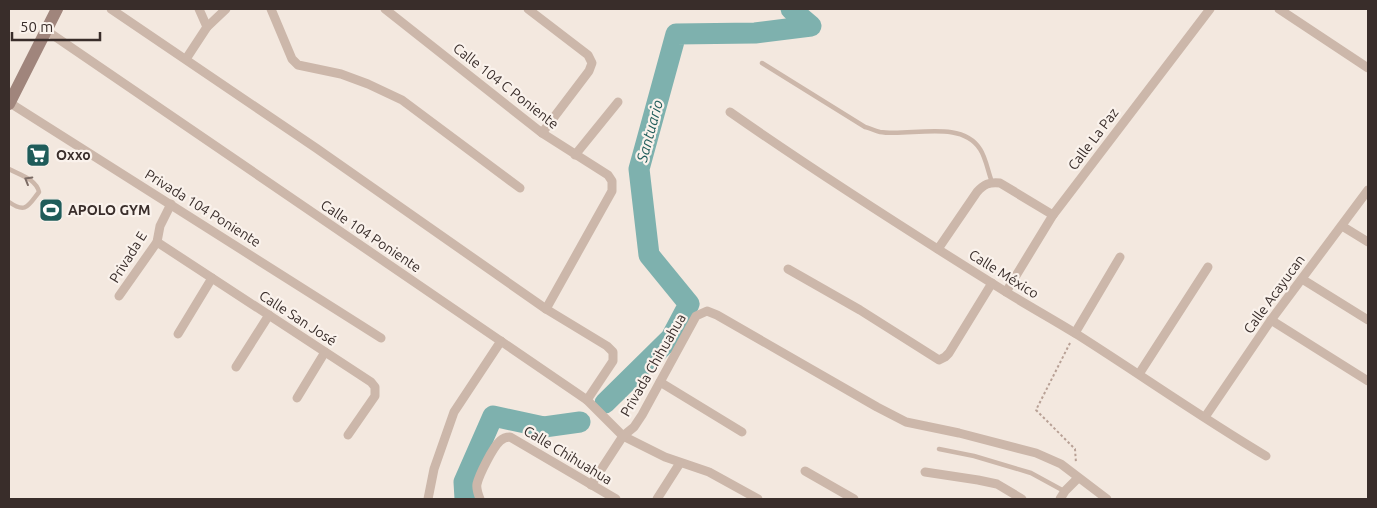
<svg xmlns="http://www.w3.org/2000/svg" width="1377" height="508" font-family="Ubuntu,sans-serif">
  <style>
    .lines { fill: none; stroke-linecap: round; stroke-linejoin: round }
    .river { stroke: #7eb1ae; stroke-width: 21 }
    .path { stroke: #b8a095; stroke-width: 2; stroke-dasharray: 2.5 2.5; stroke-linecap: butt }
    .lane { stroke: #ccb7aa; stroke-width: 4.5 }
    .street { stroke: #ccb7aa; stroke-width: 9 }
    .secondary { stroke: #a0857c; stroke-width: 12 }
    .oneway { stroke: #7b6b64 }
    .labels { text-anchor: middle; stroke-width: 4.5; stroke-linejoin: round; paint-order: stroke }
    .street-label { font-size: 14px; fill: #392d2a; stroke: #faf2ec }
    .poi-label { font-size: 14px; font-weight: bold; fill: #392d2a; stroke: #faf2ec; text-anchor: start }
    .water-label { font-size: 15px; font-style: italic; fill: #1f5c5a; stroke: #faf2ec }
  </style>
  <rect width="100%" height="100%" fill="#f3e8df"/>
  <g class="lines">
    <g class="river">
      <path d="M605,403L671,338L689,304L649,255L639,169L676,34L755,33L811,26L791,9"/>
      <path d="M465,499L464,482L493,416L544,427L580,422"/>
    </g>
    <path class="path" d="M1070,343L1036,410L1075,449L1076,463"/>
    <g class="lane">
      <path d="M762,63L865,127C870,128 875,131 880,132C909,137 961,119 980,149C986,158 988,172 992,182"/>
      <path d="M9,169C20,175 36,179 39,192C28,206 26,214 9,202"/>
      <path d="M939,449L974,456L1031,473L1064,491"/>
    </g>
    <g class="street">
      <path d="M111,9L316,148L546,309L607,346L613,352V361L587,400"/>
      <path d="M199,9L207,27"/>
      <path d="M271,9L292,59L298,65L341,74L368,84L402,100L520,188"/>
      <path d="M385,9L542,133L608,175L612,181V191L546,309"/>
      <path d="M528,9L588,55L592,63L589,71L542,133"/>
      <path d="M1279,9L1368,68"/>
      <path d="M47,31L587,400L623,436L665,457L709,472L758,499"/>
      <path d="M186,59L207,27L226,9"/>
      <path d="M10,103L381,338"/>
      <path d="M730,112C820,175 913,234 1006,292C1030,307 1054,320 1078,335C1141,375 1202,418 1266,456"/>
      <path d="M575,155L618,102"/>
      <path d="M1342,226L1368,242"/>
      <path d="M157,242L371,382L375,387V396L348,435"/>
      <path d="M938,249L977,192C984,184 989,182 1000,183L1053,215"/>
      <path d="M788,269L860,310L939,360L945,357L949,353L992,283"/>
      <path d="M1302,279L1368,320"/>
      <path d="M1006,292L1053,215L1210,9"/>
      <path d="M119,296L157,242L160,226L171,204"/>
      <path d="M1271,320L1368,381"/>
      <path d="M1075,333L1120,257"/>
      <path d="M178,334L212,278"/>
      <path d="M236,367L269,315"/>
      <path d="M1139,374L1208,267"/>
      <path d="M660,382L742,432"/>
      <path d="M297,398L325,352"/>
      <path d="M1205,417L1271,320L1368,190"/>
      <path d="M805,471L854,499"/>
      <path d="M925,472L978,480L997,484L1022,499"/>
      <path d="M591,485L623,436L634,427L642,415L696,316L707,311L717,315L877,407L906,422L959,433L1036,453L1061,464L1107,499"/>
      <path d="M428,499L434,469L454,412L501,341"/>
      <path d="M480,499C478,494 476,489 477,484C479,475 493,447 500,441C503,438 506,437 510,437L616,499"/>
      <path d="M657,499L680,463"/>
      <path d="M1060,499L1065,491L1078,478"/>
    </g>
    <path class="secondary" d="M9,104L57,9"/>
  </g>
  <defs><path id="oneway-chevron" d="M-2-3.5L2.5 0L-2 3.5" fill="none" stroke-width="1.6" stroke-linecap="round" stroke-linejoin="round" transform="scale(1.25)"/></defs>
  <use class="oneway" href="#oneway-chevron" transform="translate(28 180) rotate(-150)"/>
  <defs>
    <g id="supermarket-square" transform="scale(1.25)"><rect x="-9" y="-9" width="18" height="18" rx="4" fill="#1f5c5a" stroke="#faf2ec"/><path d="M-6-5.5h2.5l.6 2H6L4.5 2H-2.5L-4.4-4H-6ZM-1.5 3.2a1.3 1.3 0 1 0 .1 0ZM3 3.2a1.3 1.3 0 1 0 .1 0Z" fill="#fff"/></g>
    <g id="stadium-square" transform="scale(1.25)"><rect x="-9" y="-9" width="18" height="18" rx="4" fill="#1f5c5a" stroke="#faf2ec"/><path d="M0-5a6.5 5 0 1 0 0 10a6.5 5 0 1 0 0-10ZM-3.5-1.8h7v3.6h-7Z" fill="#fff"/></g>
  </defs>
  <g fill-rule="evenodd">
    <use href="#supermarket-square" x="38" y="155"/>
    <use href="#stadium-square" x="51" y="210"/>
  </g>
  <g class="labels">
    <g class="street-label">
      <text transform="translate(506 86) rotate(38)" y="5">Calle 104 C Poniente</text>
      <text transform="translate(1093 139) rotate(-53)" y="5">Calle La Paz</text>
      <text transform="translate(203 208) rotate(32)" y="5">Privada 104 Poniente</text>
      <text transform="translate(371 236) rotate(34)" y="5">Calle 104 Poniente</text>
      <text transform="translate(128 257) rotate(-58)" y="5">Privada E</text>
      <text transform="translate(1004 274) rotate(32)" y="5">Calle México</text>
      <text transform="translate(1274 294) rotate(-54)" y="5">Calle Acayucan</text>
      <text transform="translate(298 318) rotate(33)" y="5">Calle San José</text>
      <text transform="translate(653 365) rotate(-60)" y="5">Privada Chihuahua</text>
      <text transform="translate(568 455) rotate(31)" y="5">Calle Chihuahua</text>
    </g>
    <g class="poi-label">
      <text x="56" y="160">Oxxo</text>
      <text x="68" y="215">APOLO GYM</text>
    </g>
    <g class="water-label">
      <text transform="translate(650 131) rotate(-75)" y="5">Santuario</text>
    </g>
  </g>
  <rect width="1377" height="508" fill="none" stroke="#392d2a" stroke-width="20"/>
  <path d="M12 32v8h88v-8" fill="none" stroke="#392d2a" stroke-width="2.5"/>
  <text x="20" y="32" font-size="15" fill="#392d2a" stroke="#faf2ec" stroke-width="4" paint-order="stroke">50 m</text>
</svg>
